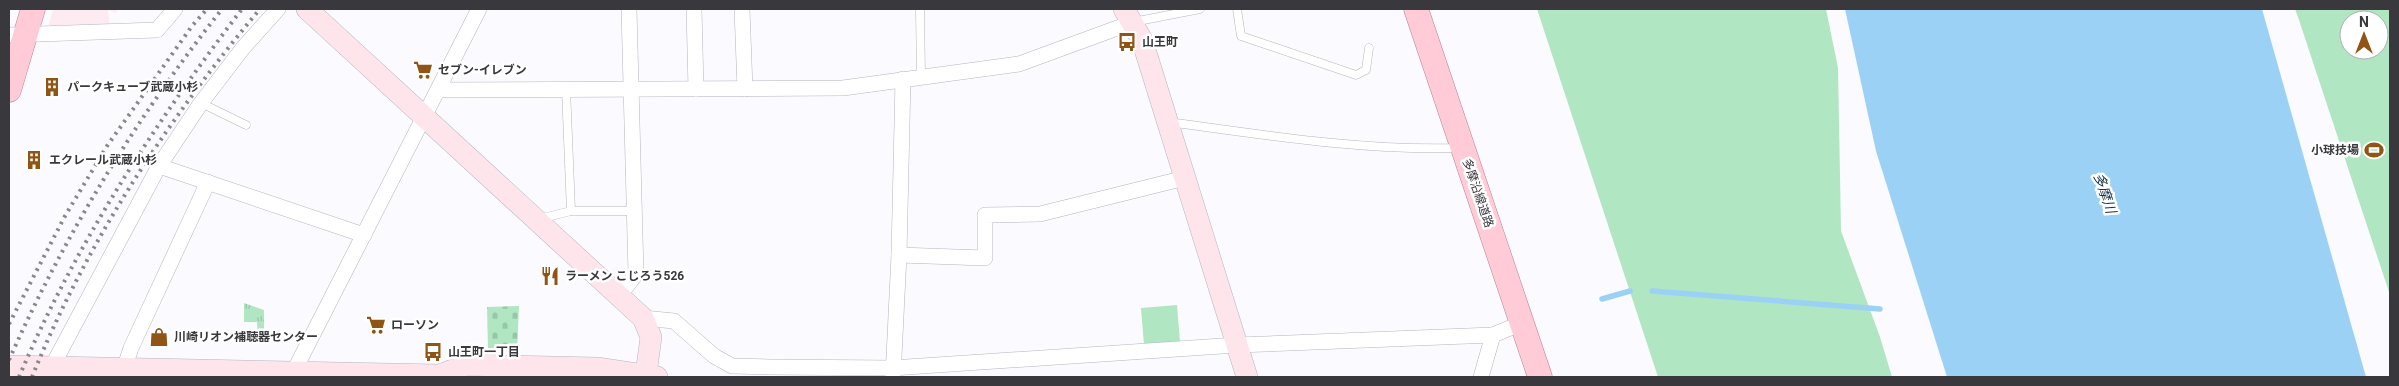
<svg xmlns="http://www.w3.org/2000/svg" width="2399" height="386" font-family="Roboto,'Noto Sans JP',sans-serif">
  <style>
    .commercial { fill: #fcecf1 }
    .grass { fill: url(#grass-tufts) }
    .cemetery { fill: url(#cemetery-stones) }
    .park { fill: #b0e6c2; fill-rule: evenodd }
    .water { fill: #9cd1f6 }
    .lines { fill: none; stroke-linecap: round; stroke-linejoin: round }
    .stream { stroke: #9cd1f6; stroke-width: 5.5 }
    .lane-casing { stroke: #b4b6c0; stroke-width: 9 }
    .street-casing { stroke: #b4b6c0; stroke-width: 16 }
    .secondary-casing { stroke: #b4b6c0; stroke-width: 22 }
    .primary-casing { stroke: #b88190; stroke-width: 25 }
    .lane { stroke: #fff; stroke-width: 8 }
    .street { stroke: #fff; stroke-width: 15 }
    .secondary { stroke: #fee5eb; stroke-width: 21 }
    .primary { stroke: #fecbd7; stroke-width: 24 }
    .rail { stroke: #87878c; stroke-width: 4; stroke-dasharray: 2.5 5; stroke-linecap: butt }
    .labels { text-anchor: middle; stroke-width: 5; stroke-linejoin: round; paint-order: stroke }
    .poi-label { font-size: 12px; font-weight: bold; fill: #38383d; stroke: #fff; text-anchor: start }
    .street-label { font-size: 12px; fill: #38383d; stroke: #fff }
    .water-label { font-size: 14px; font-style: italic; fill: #133145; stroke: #fff }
  </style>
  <defs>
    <pattern id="grass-tufts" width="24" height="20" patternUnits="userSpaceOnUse" patternTransform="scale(1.25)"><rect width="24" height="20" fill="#b0e6c2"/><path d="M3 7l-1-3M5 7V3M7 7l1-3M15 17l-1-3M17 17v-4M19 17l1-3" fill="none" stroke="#98c6a8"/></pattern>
    <pattern id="cemetery-stones" width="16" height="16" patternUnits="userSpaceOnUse" patternTransform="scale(1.25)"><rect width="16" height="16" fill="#b0e6c2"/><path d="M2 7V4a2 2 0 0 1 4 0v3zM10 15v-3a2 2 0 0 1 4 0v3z" fill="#98c6a8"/></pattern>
  </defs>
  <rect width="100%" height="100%" fill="#fafaff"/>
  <path class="commercial" d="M53,9H116L117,13L108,10L110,28L48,29Z"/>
  <path class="grass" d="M244,303L264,310V344H258L257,322H244Z"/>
  <path class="cemetery" d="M519,306L517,352L488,348L487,307Z"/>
  <g class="park">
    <path d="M1537,9H1826L1838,68L1841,231L1880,337L1892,377H1658Z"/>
    <path d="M2295,9H2390V295L2299,20ZM2349,20H2379V50H2349Z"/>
    <path d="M1177,305L1180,342L1144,345L1141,308Z"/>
  </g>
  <path class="water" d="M1845,9H2262L2366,377H1947L1876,151Z"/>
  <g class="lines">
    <g class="stream">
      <path d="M1652,291L1880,309"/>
      <path d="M1602,299L1630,291"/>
    </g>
    <g class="lane-casing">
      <g id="lane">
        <path d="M920,9L921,77"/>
        <path d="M1237,9L1241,36L1356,75L1366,70L1369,48"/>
        <path d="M1133,22L1200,9"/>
        <path d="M566,89L571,211"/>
        <path d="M201,103L246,125"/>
        <path d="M1169,122C1264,135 1362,151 1459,148"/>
        <path d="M539,219L571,211H634"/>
      </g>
    </g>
    <g class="street-casing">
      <g id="street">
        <path d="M694,9L696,89"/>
        <path d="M742,9L745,89"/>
        <path d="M9,35L157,30L175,9"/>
        <path d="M439,90L843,88L1019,64L1131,23"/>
        <path d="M159,166L364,235"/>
        <path d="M899,255L985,258V215L1040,214L1185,178"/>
        <path d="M620,295L636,274L629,9"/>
        <path d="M643,318L674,321L714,356L732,366L770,367L892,368L1237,345L1493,335"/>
        <path d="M124,369L131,348L208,182"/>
        <path d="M48,374L159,166L201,103L243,48L278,9"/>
        <path d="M291,377L479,9"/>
        <path d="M893,377L899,255L903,79"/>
        <path d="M1481,377L1493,335L1522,323"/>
      </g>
    </g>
    <g class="secondary-casing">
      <g id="secondary">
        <path d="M307,9L643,318L651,337L646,374L643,377"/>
        <path d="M1124,9L1142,40L1247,377"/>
        <path d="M9,366L439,375L466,365L597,368L657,377"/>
      </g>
    </g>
    <g class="primary-casing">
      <g id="primary">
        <path d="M1416,9L1540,377"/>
        <path d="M9,90L33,9"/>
      </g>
    </g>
    <use href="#lane" class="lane"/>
    <use href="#street" class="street"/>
    <use href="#secondary" class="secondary"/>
    <use href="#primary" class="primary"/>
    <g class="rail">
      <path d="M9,324L65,216L107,146L192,26L207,9"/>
      <path d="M9,360C65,234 137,117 222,9"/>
      <path d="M19,377C75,245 155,123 242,9"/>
      <path d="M32,377C86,243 168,119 260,9"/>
    </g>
  </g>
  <defs>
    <g id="bus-bare" transform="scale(1.5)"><path d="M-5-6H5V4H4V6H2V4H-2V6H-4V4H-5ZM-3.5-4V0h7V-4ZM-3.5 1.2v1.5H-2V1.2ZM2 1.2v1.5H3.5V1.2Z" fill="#905414" stroke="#fff" stroke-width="2.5" paint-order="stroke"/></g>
    <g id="supermarket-bare" transform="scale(1.5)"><path d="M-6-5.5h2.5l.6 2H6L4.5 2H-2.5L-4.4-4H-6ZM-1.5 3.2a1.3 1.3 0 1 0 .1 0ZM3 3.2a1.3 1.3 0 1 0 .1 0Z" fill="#905414" stroke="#fff" stroke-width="2.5" paint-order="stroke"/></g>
    <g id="building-bare" transform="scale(1.5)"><path d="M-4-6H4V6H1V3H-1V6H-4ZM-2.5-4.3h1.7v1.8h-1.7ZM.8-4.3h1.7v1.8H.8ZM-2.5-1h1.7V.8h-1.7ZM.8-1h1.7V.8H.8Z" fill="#905414" stroke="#fff" stroke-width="2.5" paint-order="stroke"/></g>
    <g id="stadium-bare" transform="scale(1.5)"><path d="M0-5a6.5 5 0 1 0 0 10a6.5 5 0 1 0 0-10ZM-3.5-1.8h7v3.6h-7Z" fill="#905414" stroke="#fff" stroke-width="2.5" paint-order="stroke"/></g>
    <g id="restaurant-bare" transform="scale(1.5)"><path d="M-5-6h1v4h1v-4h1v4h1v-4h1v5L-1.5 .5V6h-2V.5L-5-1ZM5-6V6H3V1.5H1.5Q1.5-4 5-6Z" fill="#905414" stroke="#fff" stroke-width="2.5" paint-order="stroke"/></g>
    <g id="shop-bare" transform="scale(1.5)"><path d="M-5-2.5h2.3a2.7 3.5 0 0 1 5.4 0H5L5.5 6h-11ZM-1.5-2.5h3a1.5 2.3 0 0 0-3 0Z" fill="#905414" stroke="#fff" stroke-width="2.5" paint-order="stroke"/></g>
  </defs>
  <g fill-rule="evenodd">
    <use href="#bus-bare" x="1127" y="42"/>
    <use href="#supermarket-bare" x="423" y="70"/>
    <use href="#building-bare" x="52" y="87"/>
    <use href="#stadium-bare" x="2374" y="150"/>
    <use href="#building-bare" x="34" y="160"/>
    <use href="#restaurant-bare" x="550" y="276"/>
    <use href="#supermarket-bare" x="376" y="325"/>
    <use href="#shop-bare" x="159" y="337"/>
    <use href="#bus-bare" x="433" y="352"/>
  </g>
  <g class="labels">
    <g class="poi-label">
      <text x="1142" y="46">山王町</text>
      <text x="438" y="74">セブン-イレブン</text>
      <text x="67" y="91">パークキューブ武蔵小杉</text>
      <text x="2359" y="154" text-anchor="end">小球技場</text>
      <text x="49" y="164">エクレール武蔵小杉</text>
      <text x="565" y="280">ラーメン こじろう526</text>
      <text x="391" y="329">ローソン</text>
      <text x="174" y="341">川崎リオン補聴器センター</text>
      <text x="448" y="356">山王町一丁目</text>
    </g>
    <g class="street-label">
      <text transform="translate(1478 193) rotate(71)" y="4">多摩沿線道路</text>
    </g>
    <g class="water-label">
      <text transform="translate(2105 193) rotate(71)" y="5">多摩川</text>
    </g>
  </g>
  <rect width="2399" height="386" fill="none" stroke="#38383d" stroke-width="20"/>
  <g transform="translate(2364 35)"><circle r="24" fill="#ffffff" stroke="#afafb1"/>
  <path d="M0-4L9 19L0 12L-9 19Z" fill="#905414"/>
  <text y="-8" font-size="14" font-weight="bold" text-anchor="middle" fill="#38383d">N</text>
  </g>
</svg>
